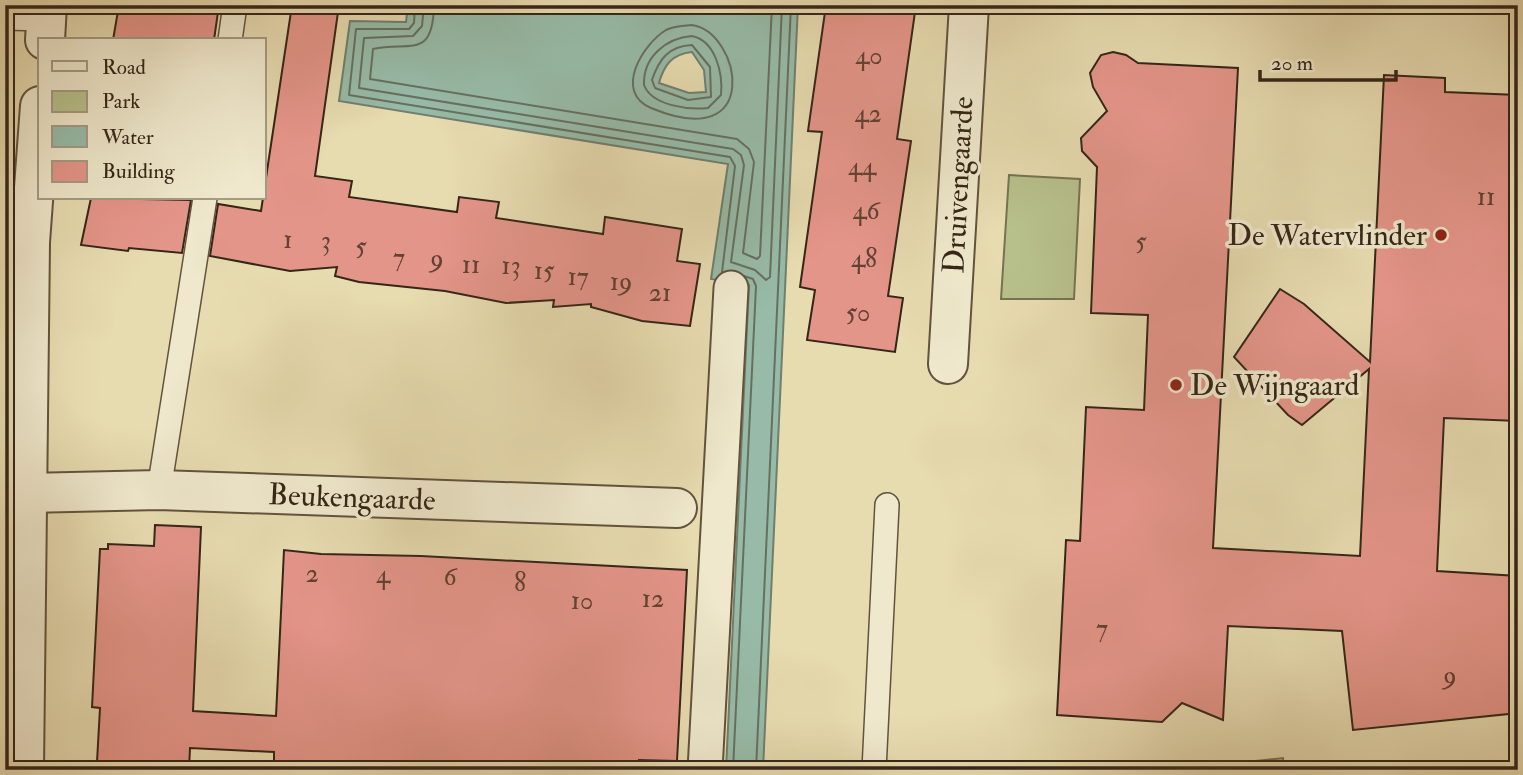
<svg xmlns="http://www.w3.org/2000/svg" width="1523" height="775" font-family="'IM FELL Double Pica',serif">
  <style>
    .green { fill: #b7c08b; stroke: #767352; stroke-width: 2 }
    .water { fill: #97bba8; stroke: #707f6e; stroke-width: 2; fill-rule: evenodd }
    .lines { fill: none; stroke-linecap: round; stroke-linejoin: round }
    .shore { stroke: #667060; stroke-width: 2 }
    .building { fill: #e49589; stroke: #352618; stroke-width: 2 }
    .service-casing { stroke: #62533e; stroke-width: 26 }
    .pedestrian-casing { stroke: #62533e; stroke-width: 37 }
    .minor-casing { stroke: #62533e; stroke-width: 42 }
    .service { stroke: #efe8cc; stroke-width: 23 }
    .pedestrian { stroke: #efe8cc; stroke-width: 33 }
    .minor { stroke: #efe8cc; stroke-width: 38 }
    .poi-dot { fill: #8f2418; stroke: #efe8cc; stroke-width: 2.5 }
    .labels { text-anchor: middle; stroke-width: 7; stroke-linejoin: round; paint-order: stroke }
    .number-label { font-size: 26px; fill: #614234 }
    .street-label { font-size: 30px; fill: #352618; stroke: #efe8cc }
    .poi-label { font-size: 30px; fill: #352618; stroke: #efe8cc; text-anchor: end }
  </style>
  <rect width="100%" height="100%" fill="#e7dbb0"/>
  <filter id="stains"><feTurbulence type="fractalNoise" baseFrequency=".00286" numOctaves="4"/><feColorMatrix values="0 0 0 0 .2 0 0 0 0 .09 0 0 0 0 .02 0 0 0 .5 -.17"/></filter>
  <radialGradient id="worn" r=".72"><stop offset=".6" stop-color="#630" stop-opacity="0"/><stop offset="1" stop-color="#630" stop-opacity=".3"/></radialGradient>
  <g class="green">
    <path d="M1009,175L1080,179L1074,299H1001Z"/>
    <path d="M1283,758L1284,770H1171Z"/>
  </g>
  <path class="water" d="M408,5H798L763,770H726L749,285L711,279L728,164L339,101L350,21L406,22ZM692,52L704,70L706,92L689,93L659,83C664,65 672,54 692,52Z"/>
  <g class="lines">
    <g class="shore">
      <path d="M415,5L414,23L409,29H356L349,95L730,157L735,166L722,272"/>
      <path d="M424,5L422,26L413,36L364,38L359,88L733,149L741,155L744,165L731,262L755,270L766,280L770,277L782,5"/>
      <path d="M434,5C433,60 410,41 373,49L370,79L737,139L749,149L754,162L743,253L757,259L760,256L772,5"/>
      <path d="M692,25C741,32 764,155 651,108C613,92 643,44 666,30C674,26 684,26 692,25Z"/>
      <path d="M692,36C716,41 723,74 721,95L708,108C689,110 652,106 644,85C643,57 666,38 692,36Z"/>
      <path d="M692,45L710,67L711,97L688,100L655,88L652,80C659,59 669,46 692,45Z"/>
      <path d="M733,770L756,286L753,279L744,276"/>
      <path d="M756,770L791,5"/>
    </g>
  </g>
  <g class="building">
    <path d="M119,5H219L214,40H113Z"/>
    <path d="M292,5H339L315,176L352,181L349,197L457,212L459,197L499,202L496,218L603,234L605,217L682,229L677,261L700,264L690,326L642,321L591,307V304L553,307L554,300L506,303L445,291L359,282L335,276L337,267L290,271L210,256L218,204L261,211Z"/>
    <path d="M826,5H916L897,139L911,141L888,296L903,298L895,352L807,340L815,290L800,287L822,132L808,131Z"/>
    <path d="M1113,52L1126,55L1138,63L1238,68L1213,548L1360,556L1369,369L1302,425L1288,415L1234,357L1280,289L1304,304L1370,362L1384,75L1445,78V92L1518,95V421L1444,418L1437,571L1518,576V713L1353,730L1342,631L1228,626L1223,720L1182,703L1162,722L1057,715L1066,540L1080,541L1086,407L1144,410L1148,315L1091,313L1097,167L1082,151L1081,138L1107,111L1093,87L1090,73L1101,55Z"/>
    <path d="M91,198L191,200L182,253L129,248L128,251L81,245Z"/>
    <path d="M155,525L201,527L193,711L276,716L284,550L321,554L421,556L687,570L677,761L639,760V770H274V752L190,748L189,770H143L144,764L97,762L100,708L92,707L100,549H108V544L154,546Z"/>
  </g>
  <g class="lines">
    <g class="service-casing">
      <g id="service">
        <path d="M5,18L47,19"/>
        <path d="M230,40L235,5"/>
        <path d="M159,490L205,198"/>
        <path d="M874,770L887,505"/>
      </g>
    </g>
    <g class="pedestrian-casing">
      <path id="pedestrian" d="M705,770L731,288"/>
    </g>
    <g class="minor-casing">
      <g id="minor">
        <path d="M45,40L47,5"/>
        <path d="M948,364L969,5"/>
        <path d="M27,493L159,490L677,508"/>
        <path d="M24,770L30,242L40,106"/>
      </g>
    </g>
    <use href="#service" class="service"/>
    <use href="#pedestrian" class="pedestrian"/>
    <use href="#minor" class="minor"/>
  </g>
  <g class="poi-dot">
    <circle cx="1441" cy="235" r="7"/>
    <circle cx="1176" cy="385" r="7"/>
  </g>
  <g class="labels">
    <g class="number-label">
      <text x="869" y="64">40</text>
      <text x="868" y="122">42</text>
      <text x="862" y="175">44</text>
      <text x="1486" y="205">11</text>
      <text x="866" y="219">46</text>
      <text x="288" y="248">1</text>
      <text x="326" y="249">3</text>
      <text x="1141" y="250">5</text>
      <text x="361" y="255">5</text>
      <text x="399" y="266">7</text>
      <text x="437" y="267">9</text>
      <text x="864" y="267">48</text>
      <text x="471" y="273">11</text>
      <text x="511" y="274">13</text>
      <text x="544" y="279">15</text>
      <text x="578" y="285">17</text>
      <text x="621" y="290">19</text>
      <text x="660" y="301">21</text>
      <text x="858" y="321">50</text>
      <text x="312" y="582">2</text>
      <text x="383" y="583">4</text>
      <text x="450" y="585">6</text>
      <text x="520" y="591">8</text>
      <text x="653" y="607">12</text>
      <text x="582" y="609">10</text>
      <text x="1102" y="637">7</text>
      <text x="1450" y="684">9</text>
    </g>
    <g class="street-label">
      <text transform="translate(958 185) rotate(-87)" y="10">Druivengaarde</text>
      <text transform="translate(352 497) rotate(2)" y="10">Beukengaarde</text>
    </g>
    <g class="poi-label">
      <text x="1427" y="245">De Watervlinder</text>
      <text x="1190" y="395" text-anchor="start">De Wijngaard</text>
    </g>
  </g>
  <rect width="1523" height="775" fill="none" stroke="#e7dbb0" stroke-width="28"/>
  <rect x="7" y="7" width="1509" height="761" fill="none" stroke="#352618" stroke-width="3.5"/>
  <rect x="14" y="14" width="1495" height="747" fill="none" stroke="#352618" stroke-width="2"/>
  <rect x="38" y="38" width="228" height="161" fill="#efe8cc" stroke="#a59a84" stroke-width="2"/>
  <rect x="52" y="61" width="35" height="10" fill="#efe8cc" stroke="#a59a84" stroke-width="2"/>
  <text x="102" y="74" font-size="21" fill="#352618">Road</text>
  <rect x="52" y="91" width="35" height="21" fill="#b7c08b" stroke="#a59a84" stroke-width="2"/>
  <text x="102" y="108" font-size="21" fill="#352618">Park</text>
  <rect x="52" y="126" width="35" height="21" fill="#97bba8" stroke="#a59a84" stroke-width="2"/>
  <text x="102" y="144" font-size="21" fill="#352618">Water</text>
  <rect x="52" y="161" width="35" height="21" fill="#e49589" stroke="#a59a84" stroke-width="2"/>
  <text x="102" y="178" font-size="21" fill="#352618">Building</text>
  <path d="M1260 70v10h136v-10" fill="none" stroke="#352618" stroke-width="3.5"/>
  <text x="1271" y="70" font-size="21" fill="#352618" stroke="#efe8cc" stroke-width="5" paint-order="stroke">20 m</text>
  <rect width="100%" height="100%" filter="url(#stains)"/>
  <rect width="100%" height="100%" fill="url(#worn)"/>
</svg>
